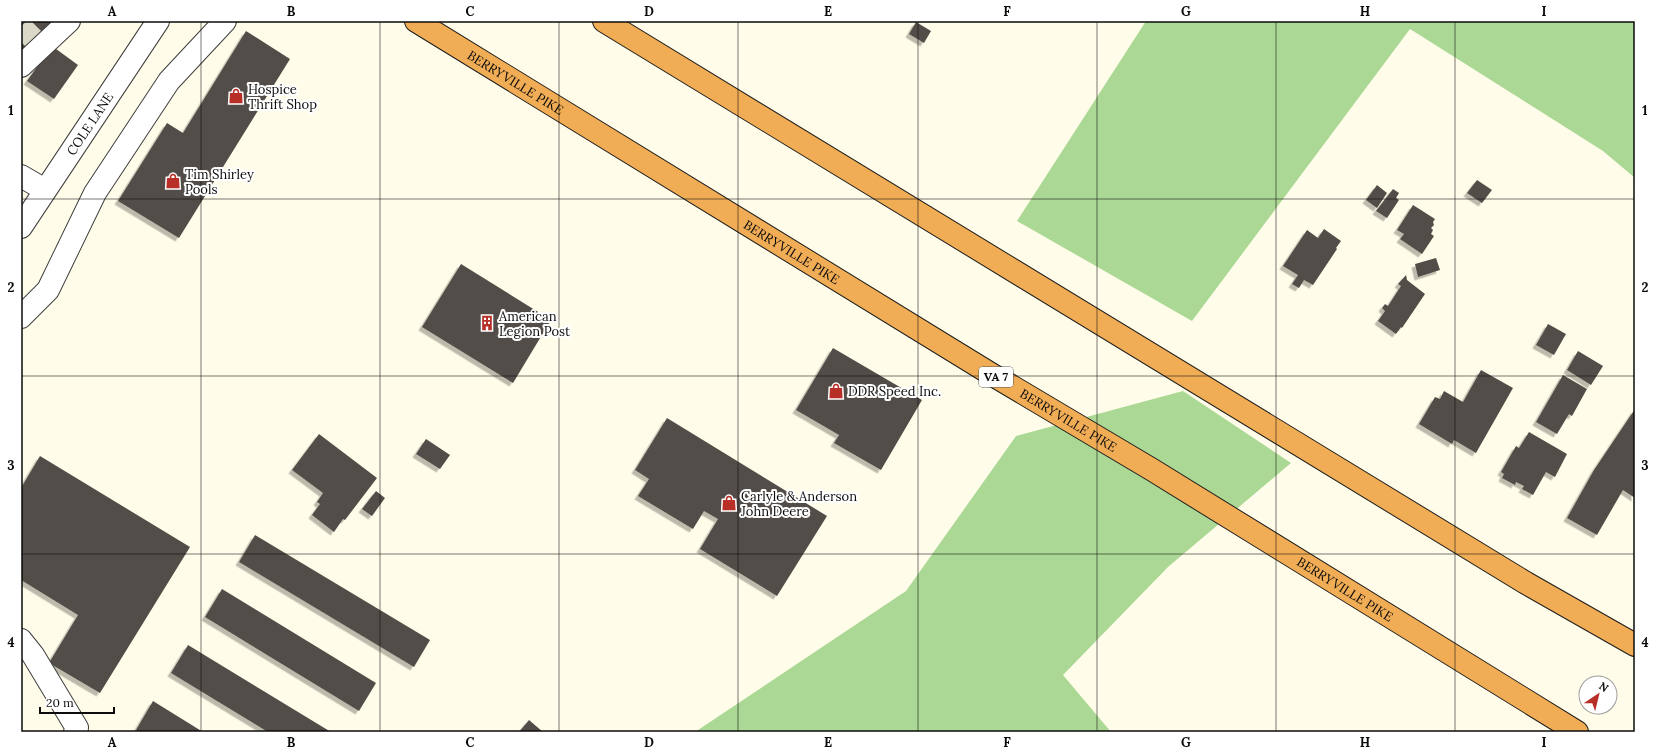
<svg xmlns="http://www.w3.org/2000/svg" width="1656" height="753" font-family="Lora,serif">
  <style>
    .forest { fill: #abd894 }
    .building { fill: #534d48; filter: url(#shadow) }
    .lines { fill: none; stroke-linecap: round; stroke-linejoin: round }
    .minor-tunnel { stroke: #dad9c8; stroke-width: 22; stroke-dasharray: 22 11; stroke-linecap: butt }
    .minor-casing { stroke: #3e3e3e; stroke-width: 24 }
    .highway-casing { stroke: #1c1c1c; stroke-width: 24 }
    .minor { stroke: #fff; stroke-width: 22 }
    .highway { stroke: #f1ad55; stroke-width: 22 }
    .grid { fill: none; stroke: #0b0b0b; stroke-width: 1; stroke-opacity: 0.55 }
    .labels { text-anchor: middle; stroke-width: 4; stroke-linejoin: round; paint-order: stroke }
    .shield { fill: #fff; stroke: #545454; stroke-width: 1 }
    .shield-label { font-size: 12px; font-weight: bold; fill: #0b0b0b }
    .street-label { font-size: 13px; fill: #0b0b0b; stroke: #fff }
    .poi-label { font-size: 13px; fill: #0b0b0b; stroke: #fff; text-anchor: start }
    .neatline { fill: none; stroke: #0b0b0b; stroke-width: 1.5 }
    .grid-label { font-size: 13px; text-anchor: middle; font-weight: bold; fill: #0b0b0b }
  </style>
  <defs>
    <filter id="shadow"><feDropShadow dx="-3.5" dy="3.5" stdDeviation="0" flood-color="#0004"/></filter>
  </defs>
  <rect width="100%" height="100%" fill="#fffde9"/>
  <g class="forest">
    <path d="M1146,21H1635V178L1603,151L1410,29L1192,321L1017,221Z"/>
    <path d="M1183,391L1291,463L1168,567L1063,675L1111,732H695L906,591L1016,436Z"/>
  </g>
  <g class="building">
    <path d="M21,21H58L21,56Z"/>
    <path d="M916,22L931,31L924,43L909,34Z"/>
    <path d="M246,31L290,59L179,238L118,201L167,123L183,133Z"/>
    <path d="M52,46L78,65L54,99L27,81Z"/>
    <path d="M1477,180L1492,190L1482,203L1467,193Z"/>
    <path d="M1377,185L1387,193L1377,208L1366,200Z"/>
    <path d="M1393,189L1399,193L1396,198L1399,200L1387,218L1376,211Z"/>
    <path d="M1413,205L1435,219L1433,222L1434,225L1431,228L1433,230L1431,234L1434,236L1422,254L1400,239L1404,234L1397,230Z"/>
    <path d="M1324,229L1341,241L1336,248L1337,249L1313,285L1304,280L1299,288L1292,284L1298,275L1283,266L1307,230L1318,238Z"/>
    <path d="M1436,258L1440,270L1418,277L1415,264Z"/>
    <path d="M461,264L551,320L513,383L422,327Z"/>
    <path d="M1406,275L1407,280L1425,294L1402,328L1401,327L1396,334L1378,321L1385,311L1382,308L1385,304L1388,306L1401,286L1398,284Z"/>
    <path d="M1548,324L1566,334L1554,355L1536,345Z"/>
    <path d="M833,348L922,400L881,470L834,443L839,435L796,410Z"/>
    <path d="M1578,351L1603,366L1591,385L1567,370Z"/>
    <path d="M1481,370L1513,388L1476,453L1454,440L1452,444L1419,424L1435,397L1440,399L1444,391L1463,402Z"/>
    <path d="M1563,375L1587,389L1572,416L1569,414L1557,434L1536,422Z"/>
    <path d="M1635,409V498L1623,490L1597,535L1567,518L1594,470Z"/>
    <path d="M667,418L827,516L777,596L700,549L718,519L704,511L693,529L638,496L649,479L635,470Z"/>
    <path d="M1529,432L1567,454L1555,477L1546,472L1533,495L1522,489L1524,486L1516,482L1515,485L1502,478L1504,474L1501,472L1516,446L1519,448Z"/>
    <path d="M319,434L377,478L345,520L343,519L334,532L312,515L320,504L317,502L323,493L292,470Z"/>
    <path d="M426,439L450,455L440,469L416,454Z"/>
    <path d="M40,456L190,547L100,693L49,663L78,615L21,580V488Z"/>
    <path d="M376,491L385,498L372,516L362,509Z"/>
    <path d="M255,535L430,640L414,667L239,562Z"/>
    <path d="M222,589L376,683L359,711L205,617Z"/>
    <path d="M188,645L331,732H268L171,673Z"/>
    <path d="M153,701L203,732H140L136,730Z"/>
    <path d="M529,720L543,732H519Z"/>
  </g>
  <g class="lines">
    <path class="minor-tunnel" d="M21,42L42,21"/>
    <g class="minor-casing">
      <g id="minor">
        <path d="M21,66L69,21"/>
        <path d="M21,176L45,190"/>
        <path id="s1" d="M21,227L158,21"/>
        <path d="M21,317L48,290L95,193L169,81L225,21"/>
        <path d="M21,640L33,655L77,728L75,732"/>
      </g>
    </g>
    <g class="highway-casing">
      <g id="highway">
        <path id="s2" d="M416,21L991,374L1151,469L1577,732"/>
        <path d="M604,21L1526,583L1635,645"/>
      </g>
    </g>
    <use href="#minor" class="minor"/>
    <use href="#highway" class="highway"/>
  </g>
  <path class="grid" d="M201,21V732M380,21V732M559,21V732M738,21V732M918,21V732M1097,21V732M1276,21V732M1455,21V732M21,199H1635M21,376H1635M21,554H1635"/>
  <defs>
    <g id="shop-bare" transform="scale(1.2)"><path d="M-5-2.5h2.3a2.7 3.5 0 0 1 5.4 0H5L5.5 6h-11ZM-1.5-2.5h3a1.5 2.3 0 0 0-3 0Z" fill="#b72f27" stroke="#fff" stroke-width="2.5" paint-order="stroke"/></g>
    <g id="building-bare" transform="scale(1.2)"><path d="M-4-6H4V6H1V3H-1V6H-4ZM-2.5-4.3h1.7v1.8h-1.7ZM.8-4.3h1.7v1.8H.8ZM-2.5-1h1.7V.8h-1.7ZM.8-1h1.7V.8H.8Z" fill="#b72f27" stroke="#fff" stroke-width="2.5" paint-order="stroke"/></g>
  </defs>
  <g fill-rule="evenodd">
    <use href="#shop-bare" x="236" y="96"/>
    <use href="#shop-bare" x="173" y="181"/>
    <use href="#building-bare" x="487" y="323"/>
    <use href="#shop-bare" x="836" y="391"/>
    <use href="#shop-bare" x="729" y="503"/>
  </g>
  <g class="labels">
    <rect class="shield" x="979" y="367" width="34" height="20" rx="3"/>
    <g class="shield-label">
      <text x="996" y="381">VA 7</text>
    </g>
    <g class="street-label">
      <text dy="5" stroke="none"><textPath href="#s2" startOffset="117">BERRYVILLE PIKE</textPath></text>
      <text dy="5" stroke="none"><textPath href="#s1" startOffset="124">COLE LANE</textPath></text>
      <text dy="5" stroke="none"><textPath href="#s2" startOffset="441">BERRYVILLE PIKE</textPath></text>
      <text dy="5" stroke="none"><textPath href="#s2" startOffset="765">BERRYVILLE PIKE</textPath></text>
      <text dy="5" stroke="none"><textPath href="#s2" startOffset="1089">BERRYVILLE PIKE</textPath></text>
    </g>
    <g class="poi-label">
      <text x="248" y="94">Hospice<tspan x="248" dy="15">Thrift Shop</tspan></text>
      <text x="185" y="179">Tim Shirley<tspan x="185" dy="15">Pools</tspan></text>
      <text x="499" y="321">American<tspan x="499" dy="15">Legion Post</tspan></text>
      <text x="848" y="396">DDR Speed Inc.</text>
      <text x="741" y="501">Carlyle &amp; Anderson<tspan x="741" dy="15">John Deere</tspan></text>
    </g>
  </g>
  <rect width="1656" height="753" fill="none" stroke="#ffffff" stroke-width="44"/>
  <g transform="translate(1598 695) rotate(35)"><circle r="19" fill="#ffffff" stroke="#9d9d9d"/>
  <path d="M0-3L7 15L0 10L-7 15Z" fill="#b72f27"/>
  <text y="-6" font-size="11" font-weight="bold" text-anchor="middle" fill="#0b0b0b">N</text>
  </g>
  <path d="M40 707v6h74v-6" fill="none" stroke="#0b0b0b" stroke-width="2"/>
  <text x="46" y="707" font-size="12" fill="#0b0b0b" stroke="#ffffff" stroke-width="3" paint-order="stroke">20 m</text>
  <rect x="22" y="22" width="1612" height="709" class="neatline"/>
  <g class="grid-label">
    <text x="112" y="16">A</text>
    <text x="291" y="16">B</text>
    <text x="470" y="16">C</text>
    <text x="649" y="16">D</text>
    <text x="828" y="16">E</text>
    <text x="1007" y="16">F</text>
    <text x="1186" y="16">G</text>
    <text x="1365" y="16">H</text>
    <text x="1544" y="16">I</text>
    <text x="11" y="115">1</text>
    <text x="1645" y="115">1</text>
    <text x="11" y="292">2</text>
    <text x="1645" y="292">2</text>
    <text x="11" y="470">3</text>
    <text x="1645" y="470">3</text>
    <text x="11" y="647">4</text>
    <text x="1645" y="647">4</text>
    <text x="112" y="747">A</text>
    <text x="291" y="747">B</text>
    <text x="470" y="747">C</text>
    <text x="649" y="747">D</text>
    <text x="828" y="747">E</text>
    <text x="1007" y="747">F</text>
    <text x="1186" y="747">G</text>
    <text x="1365" y="747">H</text>
    <text x="1544" y="747">I</text>
  </g>
</svg>
